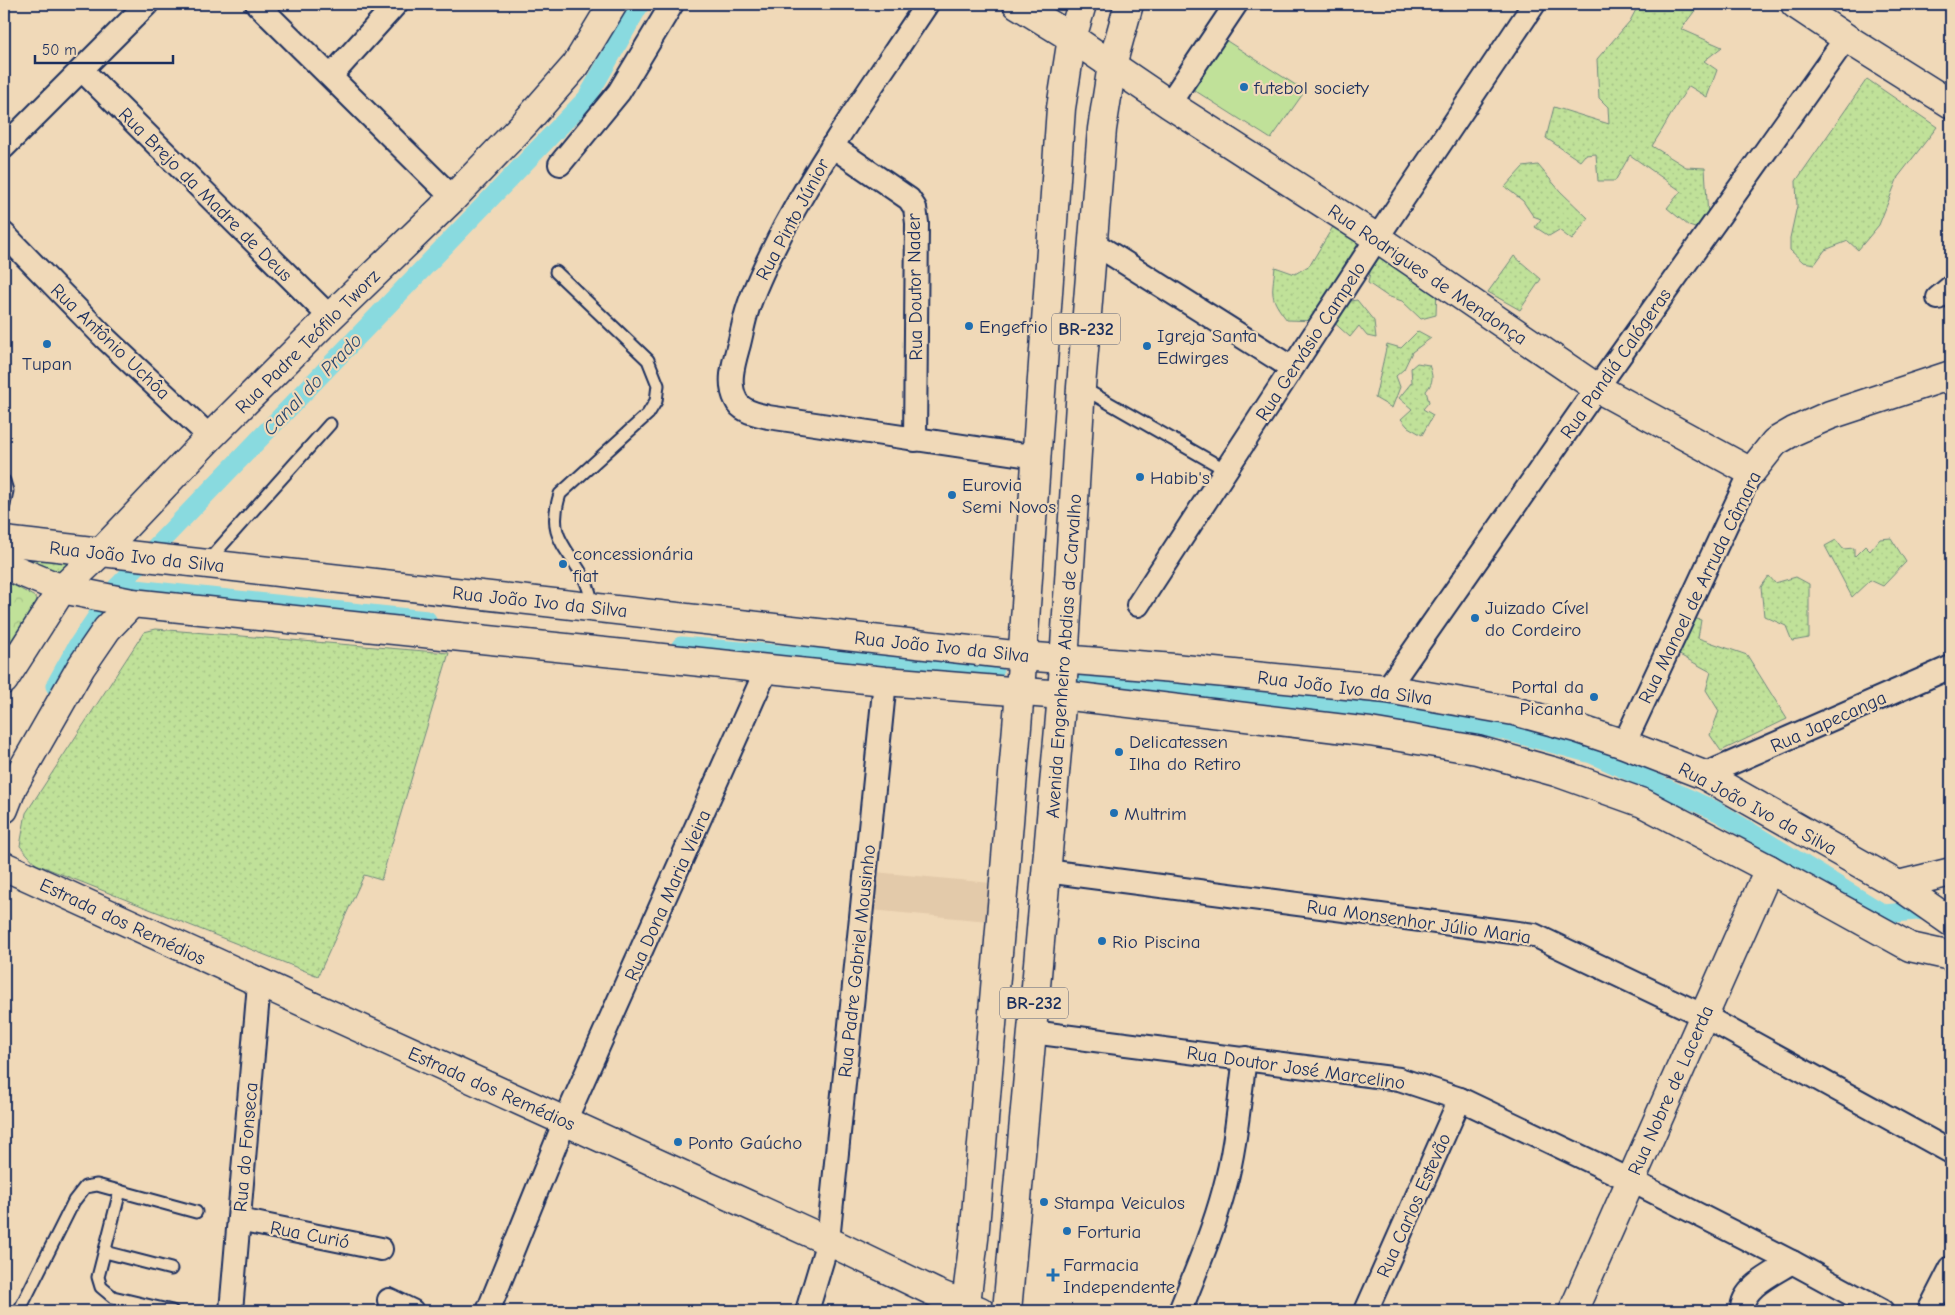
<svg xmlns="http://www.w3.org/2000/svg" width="1955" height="1315" font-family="'Comic Neue',sans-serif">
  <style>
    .built { fill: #e3caaa }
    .grass { fill: url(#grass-dots); stroke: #6e887c }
    .forest { fill: url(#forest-crowns); stroke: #6e887c }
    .garden { fill: #c0e199; stroke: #6e887c }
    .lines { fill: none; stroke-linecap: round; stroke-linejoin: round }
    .canal { stroke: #89dadf; stroke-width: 19 }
    .service-casing { stroke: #1b2f5e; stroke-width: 15 }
    .minor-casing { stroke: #1b2f5e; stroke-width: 26 }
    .tertiary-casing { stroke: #1b2f5e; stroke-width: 31 }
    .secondary-casing { stroke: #1b2f5e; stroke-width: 31 }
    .primary-casing { stroke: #1b2f5e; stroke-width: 31 }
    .trunk-casing { stroke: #1b2f5e; stroke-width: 31 }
    .service { stroke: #f0d9b8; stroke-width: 11 }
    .minor { stroke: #f0d9b8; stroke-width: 22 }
    .tertiary { stroke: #f0d9b8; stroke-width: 28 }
    .secondary { stroke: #f0d9b8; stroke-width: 28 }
    .primary { stroke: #f0d9b8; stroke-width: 28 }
    .trunk { stroke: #f0d9b8; stroke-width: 28 }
    .poi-dot { fill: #1f6fb2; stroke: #f0d9b8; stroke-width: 2 }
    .labels { text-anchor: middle; stroke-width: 4.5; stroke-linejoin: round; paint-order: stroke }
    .shield { fill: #f0d9b8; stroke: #5b6279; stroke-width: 1 }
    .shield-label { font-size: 18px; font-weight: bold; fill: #1b2f5e }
    .poi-label { font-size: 19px; fill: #1b2f5e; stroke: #f0d9b8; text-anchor: start }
    .street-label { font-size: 19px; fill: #1b2f5e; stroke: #f0d9b8 }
    .water-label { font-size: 20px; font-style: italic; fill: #2c4971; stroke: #f0d9b8 }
  </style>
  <defs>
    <pattern id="grass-dots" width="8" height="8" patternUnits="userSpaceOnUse" patternTransform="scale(1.25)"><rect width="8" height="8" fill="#c0e199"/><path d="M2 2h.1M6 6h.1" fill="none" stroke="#a4c186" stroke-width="1.8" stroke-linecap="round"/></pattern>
    <pattern id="forest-crowns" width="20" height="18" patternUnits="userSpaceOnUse" patternTransform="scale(1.25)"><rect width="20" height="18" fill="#c0e199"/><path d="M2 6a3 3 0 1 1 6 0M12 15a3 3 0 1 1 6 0" fill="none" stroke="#a4c186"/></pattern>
  </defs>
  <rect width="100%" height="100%" fill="#f0d9b8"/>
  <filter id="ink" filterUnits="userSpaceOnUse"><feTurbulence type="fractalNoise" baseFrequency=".02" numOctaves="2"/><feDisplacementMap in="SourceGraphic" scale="10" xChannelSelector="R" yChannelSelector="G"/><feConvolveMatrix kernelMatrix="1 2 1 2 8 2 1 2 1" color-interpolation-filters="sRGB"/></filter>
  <g filter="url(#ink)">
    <path class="built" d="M875,872L991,883L988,921L871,910Z"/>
    <g class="grass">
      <path d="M1639,4H1700L1681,29L1722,47L1704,61L1717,70L1707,97L1689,86C1675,105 1665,127 1652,146L1686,167L1705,168L1708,217L1695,228L1689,226L1667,208L1681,191L1630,155L1615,181H1598L1596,154L1585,155L1580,161L1546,138L1554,107L1609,124L1608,107L1599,98L1597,59L1630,21Z"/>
      <path d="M1867,79L1937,127L1898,177L1879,225L1858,250L1848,241L1825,250L1815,264L1803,262L1790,250V238L1797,206L1796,181Z"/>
      <path d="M1538,165L1560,191L1588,218L1572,240L1559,230L1549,236L1535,227L1541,219L1533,216L1523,201L1505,187L1523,167Z"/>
      <path d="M1334,225L1367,243L1318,321L1287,320C1269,297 1272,295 1275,267L1295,274L1310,265Z"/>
      <path d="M1381,248L1437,285L1436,315L1421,319L1402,301L1387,296L1368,283L1372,261Z"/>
      <path d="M1514,256L1541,279L1520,310L1488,292Z"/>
      <path d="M1357,300L1374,321L1376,338L1367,336L1359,326L1350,337L1330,319L1344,302Z"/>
      <path d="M1418,331L1431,338L1412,352L1404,369L1396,376L1400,387L1392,408L1375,398L1387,344L1401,348Z"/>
      <path d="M1417,363L1429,365C1433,376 1434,382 1426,391L1429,402L1423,409L1433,415L1422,435L1408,427L1401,419L1412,409L1399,398L1412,382L1411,368Z"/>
      <path d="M1891,538L1906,562L1883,586L1870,580L1852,597L1825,546L1836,540L1843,549L1854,548V557L1865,546L1870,551L1880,539Z"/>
      <path d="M4,546L77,557L58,582Z"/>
      <path d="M1769,576L1775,583L1796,577L1809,584V638L1792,641L1786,626L1764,616L1761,587Z"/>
      <path d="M1693,618L1701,620L1698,638L1747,655L1787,719L1721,751L1710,735L1719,711L1706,690L1711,672L1674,652Z"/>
      <path d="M156,629L449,653L381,880L364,875L318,976L36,864L20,846L26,813L144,632Z"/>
    </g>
    <path class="forest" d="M4,580L35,597L38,603L4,655Z"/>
    <path class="garden" d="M1216,34L1305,91L1271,139L1183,83Z"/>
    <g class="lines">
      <g class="canal">
        <path d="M117,587L427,620"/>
        <path d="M681,646L994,672"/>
        <path d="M1084,680L1405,714L1502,730L1592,754L1718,812L1884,914L1938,909"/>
        <path d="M55,686L77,646L117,587L587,98L640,4"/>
      </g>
      <g class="service-casing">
        <g id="service">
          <path d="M556,272L648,360L658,385L656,401L648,414L560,494C546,538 567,546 585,580C589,588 591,598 594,606"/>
          <path d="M1081,387L1226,470"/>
          <path d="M4,481L7,491L4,505"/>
          <path d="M206,563L330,424"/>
          <path d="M120,1191L98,1277L101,1287L113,1297L172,1311"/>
          <path d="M105,1252L171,1269"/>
          <path d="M19,1311L74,1201L85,1187L97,1185L196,1212"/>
        </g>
      </g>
      <g class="minor-casing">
        <g id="minor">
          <path d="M257,4L453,198"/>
          <path d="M927,4C878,78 826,150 784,228C771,254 757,280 748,308C744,320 742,332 739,344C734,362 727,383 736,400C741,412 757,414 768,417L1037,457"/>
          <path d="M82,70L330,317"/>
          <path d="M331,76L396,4"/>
          <path d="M1169,104L1236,4"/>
          <path d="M832,146L909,199L915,208L917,223L915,440"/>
          <path d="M4,147L147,4"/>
          <path d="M560,164L619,92L672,4"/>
          <path d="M4,234L105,338L210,437"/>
          <path d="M1092,242L1292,368"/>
          <path d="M1938,298L1951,287"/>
          <path d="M1138,605L1377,238L1534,4"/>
          <path d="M1387,689L1597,388L1846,38"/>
          <path d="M1624,744L1751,472"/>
          <path d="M1704,775L1951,667"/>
          <path d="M1046,871L1534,935L1704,1016L1951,1152"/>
          <path d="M1032,1032L1399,1079L1460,1099L1630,1180L1792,1262L1882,1311"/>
          <path d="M239,1220L381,1249"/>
          <path d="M389,1300L412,1311"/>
          <path d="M231,1311L259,984"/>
          <path d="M488,1311L565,1121L767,668"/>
          <path d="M807,1311L828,1241L885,681"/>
          <path d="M1180,1311C1196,1271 1213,1231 1224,1190C1236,1147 1239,1102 1245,1058"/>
          <path d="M1366,1311L1460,1099"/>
          <path d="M1742,1311C1741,1287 1775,1273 1792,1262"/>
          <path d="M1929,1311L1951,1268"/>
        </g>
      </g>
      <g class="tertiary-casing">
        <g id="tertiary">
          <path d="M1017,4L1072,38"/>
          <path d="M101,552L210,437L330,317L453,198L526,122L576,65L613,4"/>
          <path d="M1898,885L1951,872"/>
          <path d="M1573,1311L1769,869"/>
        </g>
      </g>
      <g class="secondary-casing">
        <g id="secondary">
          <path d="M1795,4L1846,38L1951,104"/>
          <path d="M1072,38L1169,104L1377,238L1597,388L1751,472L1775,442L1794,431L1830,415L1951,375"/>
          <path d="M4,680L62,589L101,552"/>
          <path d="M4,809L13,786L81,667L107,629L132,603"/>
        </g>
      </g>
      <g class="primary-casing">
        <g id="primary">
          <path d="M4,541L1023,656L1174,668L1387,689L1514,711L1576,728L1624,744L1704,775L1898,885L1951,922"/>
          <path d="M4,565L62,589L132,603L885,681L1062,695L1370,732L1477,750L1556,772L1643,803L1769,869L1910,947L1951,956"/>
          <path d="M4,866L828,1241L936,1293L980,1311"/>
        </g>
      </g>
      <g class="trunk-casing">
        <g id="trunk">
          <path d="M965,1311L974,1239L1020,691L1061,108L1072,38L1082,4"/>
          <path d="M1007,1311L1062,695L1081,387L1102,129L1112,65L1129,4"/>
        </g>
      </g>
      <use href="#service" class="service"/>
      <use href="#minor" class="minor"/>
      <use href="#tertiary" class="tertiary"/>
      <use href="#secondary" class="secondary"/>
      <use href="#primary" class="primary"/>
      <use href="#trunk" class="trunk"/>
    </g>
  </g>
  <g class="poi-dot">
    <circle cx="1244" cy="87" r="5"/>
    <circle cx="969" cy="326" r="5"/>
    <circle cx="47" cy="344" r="5"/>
    <circle cx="1147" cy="346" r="5"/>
    <circle cx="1140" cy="477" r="5"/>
    <circle cx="952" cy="495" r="5"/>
    <circle cx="563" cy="564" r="5"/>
    <circle cx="1475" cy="618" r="5"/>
    <circle cx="1594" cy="697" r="5"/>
    <circle cx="1119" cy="752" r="5"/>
    <circle cx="1114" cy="813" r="5"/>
    <circle cx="1102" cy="941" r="5"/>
    <circle cx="678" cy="1142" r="5"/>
    <circle cx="1044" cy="1202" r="5"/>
    <circle cx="1067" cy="1231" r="5"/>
    <path d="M1050.5 1267.5h5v5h5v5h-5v5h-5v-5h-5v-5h5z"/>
  </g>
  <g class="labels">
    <g class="shield">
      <rect x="1052" y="313.5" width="68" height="31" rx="4"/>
      <rect x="1000" y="987.5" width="68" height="31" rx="4"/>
    </g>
    <g class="shield-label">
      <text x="1086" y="335">BR-232</text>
      <text x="1034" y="1009">BR-232</text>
    </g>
    <g class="poi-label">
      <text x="1254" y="94">futebol society</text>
      <text x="979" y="333">Engefrio</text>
      <text x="1157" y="342">Igreja Santa<tspan x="1157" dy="22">Edwirges</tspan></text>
      <text x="47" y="370" text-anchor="middle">Tupan</text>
      <text x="1150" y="484">Habib's</text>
      <text x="962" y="491">Eurovia<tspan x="962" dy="22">Semi Novos</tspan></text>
      <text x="573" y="560">concessionária<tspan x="573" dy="22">fiat</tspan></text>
      <text x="1485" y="614">Juizado Cível<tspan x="1485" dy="22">do Cordeiro</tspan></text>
      <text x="1584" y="693" text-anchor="end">Portal da<tspan x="1584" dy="22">Picanha</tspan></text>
      <text x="1129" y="748">Delicatessen<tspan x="1129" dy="22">Ilha do Retiro</tspan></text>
      <text x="1124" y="820">Multrim</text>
      <text x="1112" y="948">Rio Piscina</text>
      <text x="688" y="1149">Ponto Gaúcho</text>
      <text x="1054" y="1209">Stampa Veiculos</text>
      <text x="1077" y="1238">Forturia</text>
      <text x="1063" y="1271">Farmacia<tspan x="1063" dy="22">Independente</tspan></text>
    </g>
    <g class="street-label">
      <text transform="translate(206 194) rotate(45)" y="7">Rua Brejo da Madre de Deus</text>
      <text transform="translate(792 219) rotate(-62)" y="7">Rua Pinto Júnior</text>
      <text transform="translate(1428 274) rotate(34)" y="7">Rua Rodrigues de Mendonça</text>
      <text transform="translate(914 287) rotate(-91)" y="7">Rua Doutor Nader</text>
      <text transform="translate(111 341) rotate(44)" y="7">Rua Antônio Uchôa</text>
      <text transform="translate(307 341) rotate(-45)" y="7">Rua Padre Teófilo Tworz</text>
      <text transform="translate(1310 341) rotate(-57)" y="7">Rua Gervásio Campelo</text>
      <text transform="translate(1615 363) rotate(-55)" y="7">Rua Pandiá Calógeras</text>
      <text transform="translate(137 556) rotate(6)" y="7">Rua João Ivo da Silva</text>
      <text transform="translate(1699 587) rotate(-64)" y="7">Rua Manoel de Arruda Câmara</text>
      <text transform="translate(540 601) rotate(6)" y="7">Rua João Ivo da Silva</text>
      <text transform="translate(942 646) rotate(6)" y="7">Rua João Ivo da Silva</text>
      <text transform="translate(1063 656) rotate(-86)" y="7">Avenida Engenheiro Abdias de Carvalho</text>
      <text transform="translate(1345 687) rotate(7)" y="7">Rua João Ivo da Silva</text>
      <text transform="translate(1828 721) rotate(-24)" y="7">Rua Japecanga</text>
      <text transform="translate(1758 808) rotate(28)" y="7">Rua João Ivo da Silva</text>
      <text transform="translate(667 895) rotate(-66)" y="7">Rua Dona Maria Vieira</text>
      <text transform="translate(123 921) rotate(25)" y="7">Estrada dos Remédios</text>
      <text transform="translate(1419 921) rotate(8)" y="7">Rua Monsenhor Júlio Maria</text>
      <text transform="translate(856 961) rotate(-84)" y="7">Rua Padre Gabriel Mousinho</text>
      <text transform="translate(1296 1067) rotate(8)" y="7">Rua Doutor José Marcelino</text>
      <text transform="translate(492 1088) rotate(24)" y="7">Estrada dos Remédios</text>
      <text transform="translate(1670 1090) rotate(-66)" y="7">Rua Nobre de Lacerda</text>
      <text transform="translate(245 1147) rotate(-85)" y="7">Rua do Fonseca</text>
      <text transform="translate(1413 1205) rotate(-66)" y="7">Rua Carlos Estevão</text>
      <text transform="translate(310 1234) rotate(11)" y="7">Rua Curió</text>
    </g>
    <g class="water-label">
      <text transform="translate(312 384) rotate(-46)" y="7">Canal do Prado</text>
    </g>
  </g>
  <rect width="1955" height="1315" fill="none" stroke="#f0d9b8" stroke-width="20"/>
  <rect x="10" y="10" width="1935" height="1295" fill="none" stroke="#1b2f5e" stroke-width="2" filter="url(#ink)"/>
  <path d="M35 55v8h138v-8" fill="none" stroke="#1b2f5e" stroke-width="2.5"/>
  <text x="42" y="55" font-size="15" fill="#1b2f5e" stroke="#f0d9b8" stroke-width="4" paint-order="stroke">50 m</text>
</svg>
